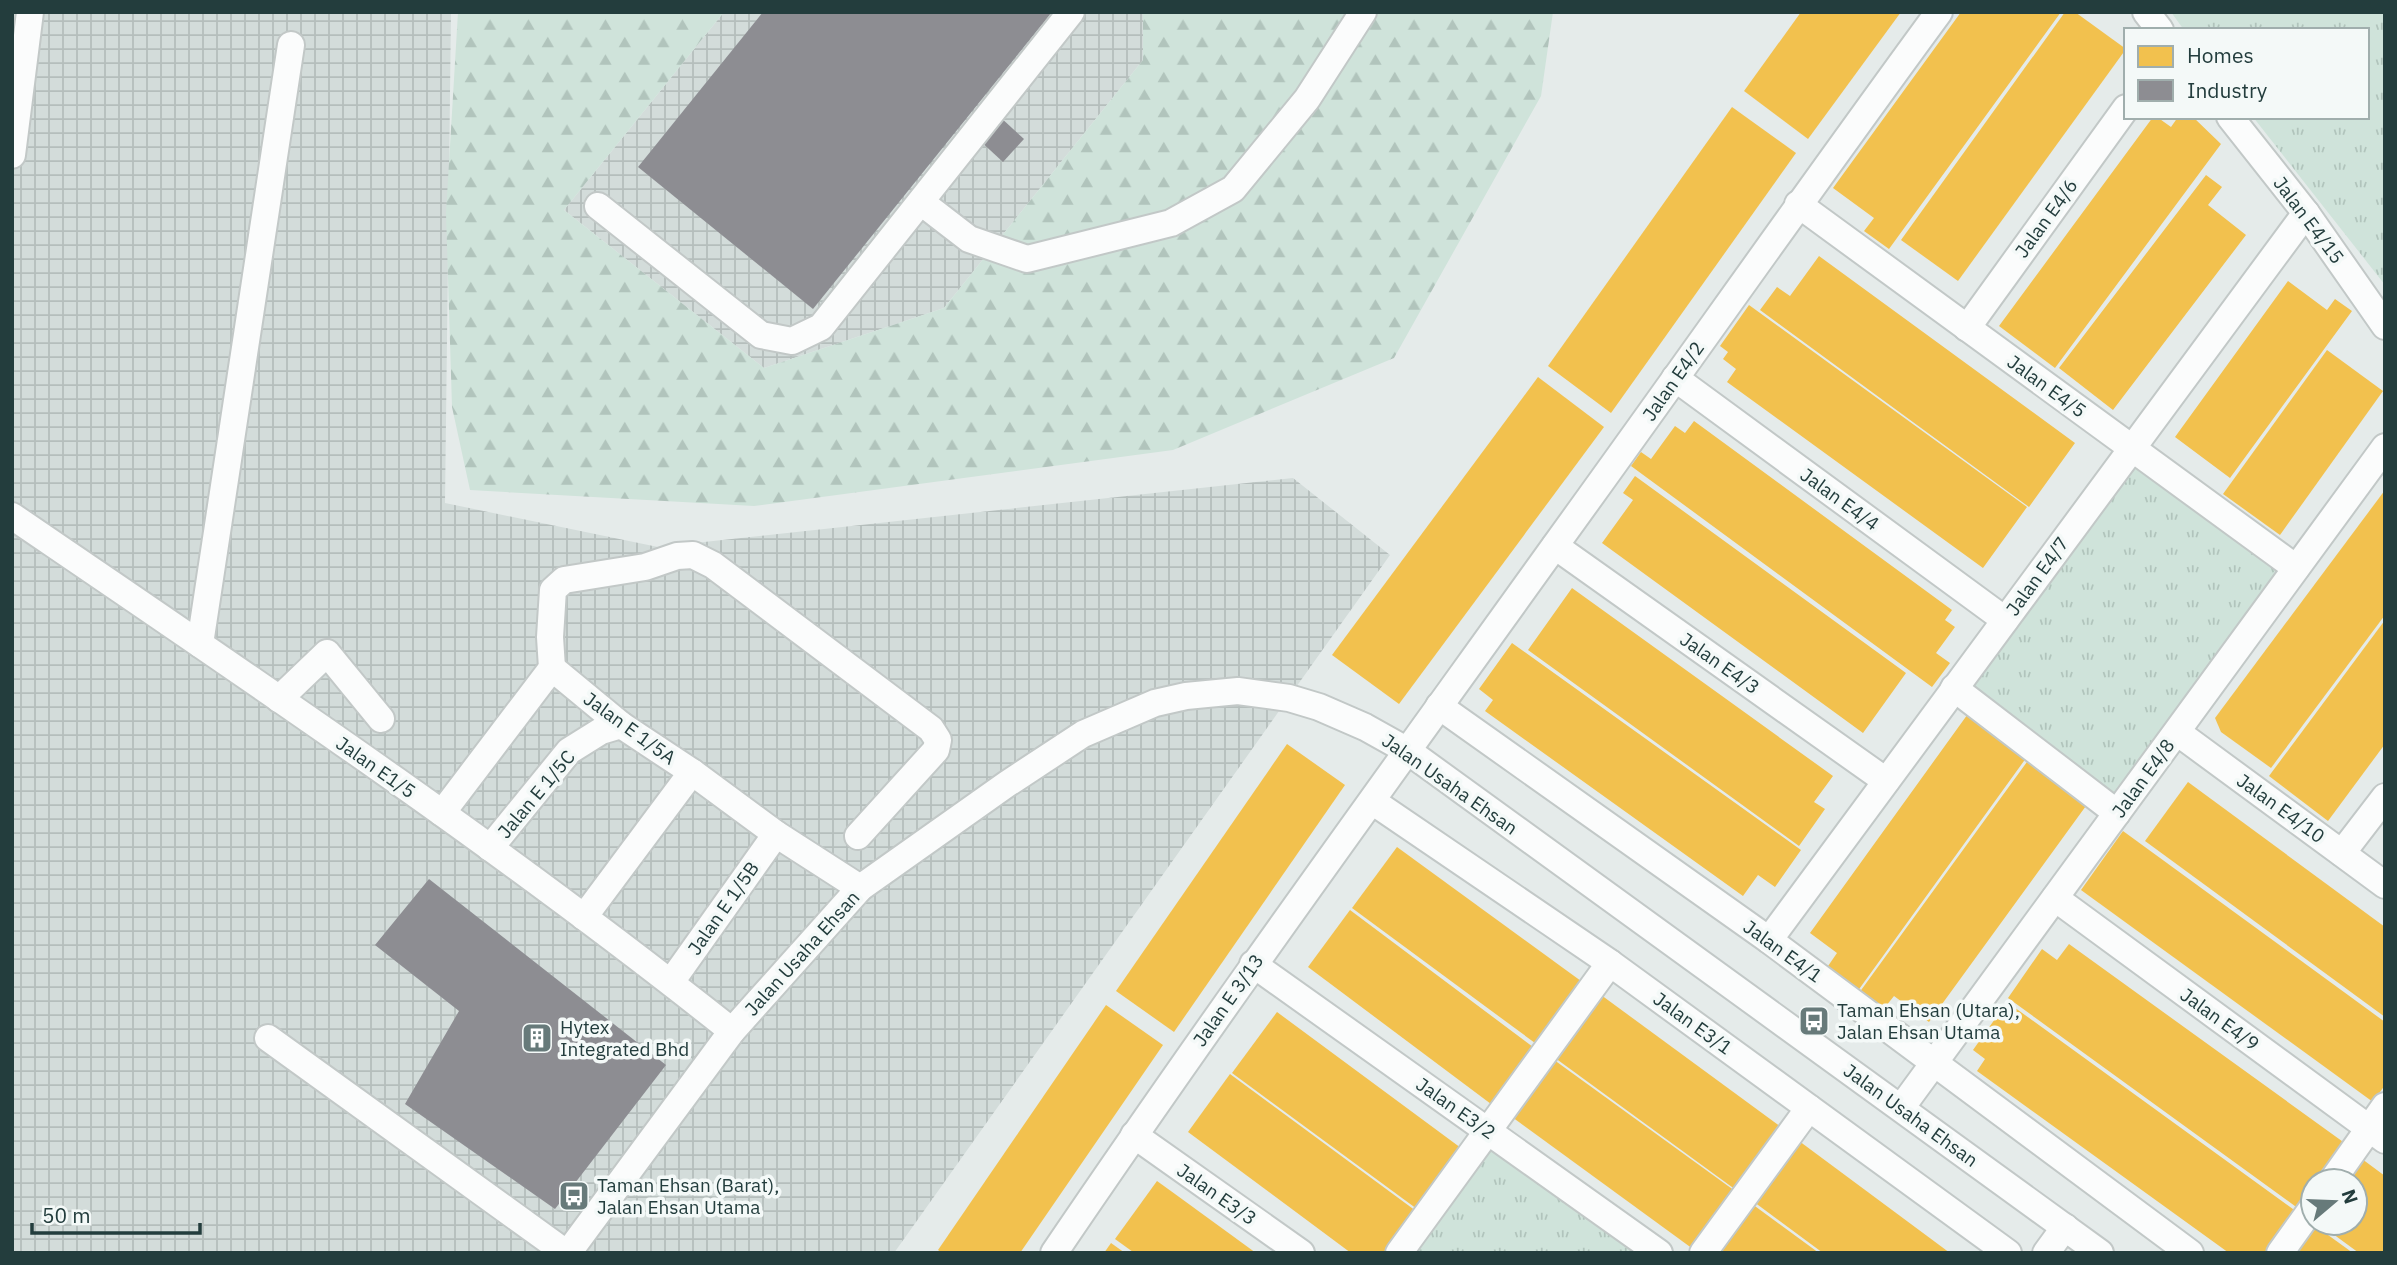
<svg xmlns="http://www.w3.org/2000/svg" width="2397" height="1265" font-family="'IBM Plex Sans',sans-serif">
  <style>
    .industrial { fill: url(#industrial-grid) }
    .forest { fill: url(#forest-firs) }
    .park { fill: url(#park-tufts) }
    .homes { fill: #f2c14e }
    .industry { fill: #8d8d92 }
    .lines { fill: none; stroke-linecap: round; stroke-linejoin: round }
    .minor-casing { stroke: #c2c8c7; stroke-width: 30 }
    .minor { stroke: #fbfcfc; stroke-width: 26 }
    .labels { text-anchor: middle; stroke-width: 7; stroke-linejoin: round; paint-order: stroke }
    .street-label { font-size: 19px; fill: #233d3d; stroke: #f4f9f8 }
    .poi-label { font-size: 19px; fill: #233d3d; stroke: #f4f9f8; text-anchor: start }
  </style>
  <defs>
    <pattern id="industrial-grid" width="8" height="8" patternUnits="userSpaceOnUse" patternTransform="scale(1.75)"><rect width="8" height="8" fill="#d3dcda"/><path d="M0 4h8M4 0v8" fill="none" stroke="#b5bebc"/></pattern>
    <pattern id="forest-firs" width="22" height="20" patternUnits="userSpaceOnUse" patternTransform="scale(1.75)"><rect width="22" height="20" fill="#cfe3da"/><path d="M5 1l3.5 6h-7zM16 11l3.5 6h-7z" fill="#b1c4bc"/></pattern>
    <pattern id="park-tufts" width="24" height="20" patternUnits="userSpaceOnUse" patternTransform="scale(1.75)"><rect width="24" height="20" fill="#cfe3da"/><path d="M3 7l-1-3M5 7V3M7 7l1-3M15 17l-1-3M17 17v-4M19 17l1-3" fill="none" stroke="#b1c4bc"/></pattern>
  </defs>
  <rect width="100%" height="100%" fill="#e5ebea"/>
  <g class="industrial">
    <path d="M12,12H451L445,503L658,547L1293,478L1390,555L894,1253H12Z"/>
    <path d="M724,12H1143V60L944,308L764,368L564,210Z"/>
  </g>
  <path class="forest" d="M458,12H724L564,210L764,368L944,308L1143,60V12H1553L1541,96L1394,358L1173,450L754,506L470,490L452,407L446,213Z"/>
  <g class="park">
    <path d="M2171,12H2385V285L2253,117H2367V30H2184Z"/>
    <path d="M2132,448L2296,568L2117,813L1954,688Z"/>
    <path d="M1488,1131L1659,1253H1399Z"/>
  </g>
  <g class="homes">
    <path d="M1801,12H1901L1808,139L1744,91Z"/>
    <path d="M1961,12H2061L1889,249L1864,231L1874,218L1833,188Z"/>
    <path d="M2065,12H2075L2126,49L1958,281L1901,240Z"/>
    <path d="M1732,107L1796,153L1611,413L1548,366Z"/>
    <path d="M2153,117H2157L2171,127L2178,117H2193L2221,144L2055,368L1999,326Z"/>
    <path d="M2206,175L2222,187L2208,205L2246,235L2113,410L2059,368Z"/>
    <path d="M1819,256L2075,443L2029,507L1760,310L1777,287L1790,296Z"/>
    <path d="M2288,281L2327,310L2335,299L2352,311L2230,478L2175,437Z"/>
    <path d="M1749,305L2027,507L1983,568L1727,382L1736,369L1723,359L1728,352L1720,346Z"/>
    <path d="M2327,350L2383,391L2280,535L2223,494Z"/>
    <path d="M1538,377L1604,427L1399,704L1332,655Z"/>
    <path d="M1694,421L1952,610L1945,620L1955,627L1936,653L1950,663L1932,687L1631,466L1641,452L1651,459L1675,426L1685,433Z"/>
    <path d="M1635,476L1906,673L1863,733L1602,543L1633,500L1623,493Z"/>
    <path d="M2385,490V615L2271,768L2221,732L2215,718Z"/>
    <path d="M1572,588L1833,776L1814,802L1825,809L1799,846L1528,650Z"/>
    <path d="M2385,620V744L2328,821L2269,776Z"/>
    <path d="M1512,643L1801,850L1775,887L1758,875L1743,896L1485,711L1493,700L1479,689Z"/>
    <path d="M1970,711L2029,754L1857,992L1826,969L1837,953L1810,933Z"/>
    <path d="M1287,744L1345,785L1174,1032L1116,991Z"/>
    <path d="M2032,755L2091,799L1929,1022L1894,996L1882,1011L1859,993Z"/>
    <path d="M2188,782L2385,927V1017L2145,841Z"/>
    <path d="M2123,831L2385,1022V1085L2373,1102L2081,890Z"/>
    <path d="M1397,847L1581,981L1535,1043L1352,908Z"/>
    <path d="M1350,910L1533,1047L1491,1104L1308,967Z"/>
    <path d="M2069,944L2346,1144L2319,1181H2313V1190L2299,1209L2008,998L2042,949L2057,960Z"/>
    <path d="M1597,992L1781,1127L1736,1190L1551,1055Z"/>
    <path d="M2007,1002L2297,1212L2267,1253H2229L1977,1071L1985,1059L1973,1050Z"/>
    <path d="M1106,1005L1163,1045L1020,1253H942L938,1250Z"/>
    <path d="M1277,1012L1461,1148L1417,1209L1232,1073Z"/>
    <path d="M1550,1057L1735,1191L1693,1249L1508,1114Z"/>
    <path d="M1230,1074L1416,1211L1385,1253H1351L1188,1132Z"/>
    <path d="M1795,1138L1950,1253H1823L1750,1199Z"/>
    <path d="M2358,1156L2385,1176V1253H2359L2318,1223H2355V1181H2340Z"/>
    <path d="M1157,1181L1175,1194L1256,1253L1133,1252L1115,1239Z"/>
    <path d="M1748,1201L1819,1253H1711Z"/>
    <path d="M2310,1222L2353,1253H2289Z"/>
    <path d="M1111,1243L1125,1253H1104Z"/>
  </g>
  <g class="industry">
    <path d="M763,12H1052L813,309L638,167Z"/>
    <path d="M999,116L1024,139L1003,162L978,139Z"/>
    <path d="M429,879L666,1065L555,1209L405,1104L459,1011L375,945Z"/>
  </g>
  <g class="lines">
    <g class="minor-casing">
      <g id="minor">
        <path d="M2146,12L2160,30"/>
        <path d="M2230,117L2306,213L2385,326"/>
        <path d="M12,155L30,12"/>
        <path d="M921,202L969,239L1027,259L1171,223L1233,189L1307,99L1363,12"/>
        <path d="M1798,204L2296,568"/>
        <path d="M598,206L761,335L792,341L821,327L1071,12"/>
        <path d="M1967,328L2126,108"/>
        <path d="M1675,378L2005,620"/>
        <path d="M12,516C256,682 501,847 732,1031"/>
        <path d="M1555,546L1886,781"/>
        <path d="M200,644L291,45"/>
        <path d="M552,668L550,637L553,590L564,580L645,567L677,556L693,555L713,565L931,729L938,740L936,750L858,836"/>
        <path d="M552,668L621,725L692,772L776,834L860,888"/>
        <path d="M1954,688L2117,813"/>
        <path d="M279,699L327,653L381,719"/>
        <path d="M1439,706L1769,940L2190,1253"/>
        <path d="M2177,732L2385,885"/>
        <path d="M1372,801L1610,963L2008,1253"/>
        <path d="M442,813L552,668"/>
        <path d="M490,848L569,751L601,731L621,725"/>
        <path d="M2342,853L2385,797"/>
        <path d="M2055,898L2385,1140"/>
        <path d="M584,917L692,772"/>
        <path d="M1769,940L2306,213"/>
        <path d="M1253,964L1659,1253"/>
        <path d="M671,982L776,834"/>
        <path d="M268,1038L566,1253"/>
        <path d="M1901,1108L2385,447"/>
        <path d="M1134,1135L1301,1253"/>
        <path d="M2332,1181L2385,1106"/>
        <path d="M568,1253L732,1031L860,888L1007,784L1083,734L1155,703L1186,696L1238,691L1289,698L1319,707L1365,727L1408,751L2100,1253"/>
        <path d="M1054,1253C1216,1014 1386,781 1554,547C1683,369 1809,189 1939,12"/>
        <path d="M1399,1253L1610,963"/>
        <path d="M1703,1253L1809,1108"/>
        <path d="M2046,1253L2065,1227"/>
        <path d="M2280,1253L2313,1207"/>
      </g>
    </g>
    <use href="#minor" class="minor"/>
  </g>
  <defs>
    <g id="bus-square" transform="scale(1.575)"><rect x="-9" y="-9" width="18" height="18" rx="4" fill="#677a7a" stroke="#f4f9f8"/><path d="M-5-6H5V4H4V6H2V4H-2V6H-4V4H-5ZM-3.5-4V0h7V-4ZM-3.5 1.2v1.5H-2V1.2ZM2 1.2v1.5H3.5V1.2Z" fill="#fff"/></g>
    <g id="building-square" transform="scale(1.575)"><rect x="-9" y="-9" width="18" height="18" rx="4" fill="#677a7a" stroke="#f4f9f8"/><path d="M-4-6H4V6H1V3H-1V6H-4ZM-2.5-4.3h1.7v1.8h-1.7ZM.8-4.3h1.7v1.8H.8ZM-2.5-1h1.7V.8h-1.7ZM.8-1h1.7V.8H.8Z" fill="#fff"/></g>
  </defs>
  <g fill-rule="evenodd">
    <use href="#bus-square" x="1814" y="1021"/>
    <use href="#building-square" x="537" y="1038"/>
    <use href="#bus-square" x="574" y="1196"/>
  </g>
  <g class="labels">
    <g class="street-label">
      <text transform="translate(2046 218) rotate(-54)" y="7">Jalan E4/6</text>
      <text transform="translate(2309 220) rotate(53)" y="7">Jalan E4/15</text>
      <text transform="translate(1673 381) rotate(-55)" y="7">Jalan E4/2</text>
      <text transform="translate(2047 386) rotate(36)" y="7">Jalan E4/5</text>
      <text transform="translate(1840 499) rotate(36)" y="7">Jalan E4/4</text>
      <text transform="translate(2037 576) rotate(-54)" y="7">Jalan E4/7</text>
      <text transform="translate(1720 663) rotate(35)" y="7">Jalan E4/3</text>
      <text transform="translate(630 728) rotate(36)" y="7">Jalan E 1/5A</text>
      <text transform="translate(376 767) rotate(35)" y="7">Jalan E1/5</text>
      <text transform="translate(2143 778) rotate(-54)" y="7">Jalan E4/8</text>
      <text transform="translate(1450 784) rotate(35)" y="7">Jalan Usaha Ehsan</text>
      <text transform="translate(536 794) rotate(-50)" y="7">Jalan E 1/5C</text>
      <text transform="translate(2281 808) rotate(36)" y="7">Jalan E4/10</text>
      <text transform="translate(723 908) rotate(-55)" y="7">Jalan E 1/5B</text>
      <text transform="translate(1783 951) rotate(36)" y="7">Jalan E4/1</text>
      <text transform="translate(802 953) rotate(-48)" y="7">Jalan Usaha Ehsan</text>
      <text transform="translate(1228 1000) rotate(-55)" y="7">Jalan E 3/13</text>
      <text transform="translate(2220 1019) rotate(36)" y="7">Jalan E4/9</text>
      <text transform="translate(1693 1023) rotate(36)" y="7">Jalan E3/1</text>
      <text transform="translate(1456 1108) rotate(35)" y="7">Jalan E3/2</text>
      <text transform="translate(1911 1115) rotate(36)" y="7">Jalan Usaha Ehsan</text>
      <text transform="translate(1217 1194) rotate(35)" y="7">Jalan E3/3</text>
    </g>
    <g class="poi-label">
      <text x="1837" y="1017">Taman Ehsan (Utara),<tspan x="1837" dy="22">Jalan Ehsan Utama</tspan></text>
      <text x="560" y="1034">Hytex<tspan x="560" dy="22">Integrated Bhd</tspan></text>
      <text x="597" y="1192">Taman Ehsan (Barat),<tspan x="597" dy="22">Jalan Ehsan Utama</tspan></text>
    </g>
  </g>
  <rect width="2397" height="1265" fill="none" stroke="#233d3d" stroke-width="28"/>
  <rect x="2124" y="28" width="245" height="91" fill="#f4f9f8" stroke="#a0aead" stroke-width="2"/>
  <rect x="2138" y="46" width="35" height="21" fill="#f2c14e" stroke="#a0aead" stroke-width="2"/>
  <text x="2187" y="63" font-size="21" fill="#233d3d">Homes</text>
  <rect x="2138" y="80" width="35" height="21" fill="#8d8d92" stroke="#a0aead" stroke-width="2"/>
  <text x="2187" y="98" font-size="21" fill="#233d3d">Industry</text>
  <g transform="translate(2334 1202) rotate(71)"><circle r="33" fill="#f4f9f8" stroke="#a0aead" stroke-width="2"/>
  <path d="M0-5L12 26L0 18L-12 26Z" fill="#677a7a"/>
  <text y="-10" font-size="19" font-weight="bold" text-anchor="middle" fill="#233d3d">N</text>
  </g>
  <path d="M32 1223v10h168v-10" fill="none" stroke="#233d3d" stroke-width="3.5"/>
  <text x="42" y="1223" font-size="21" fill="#233d3d" stroke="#f4f9f8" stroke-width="5" paint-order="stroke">50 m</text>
</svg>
